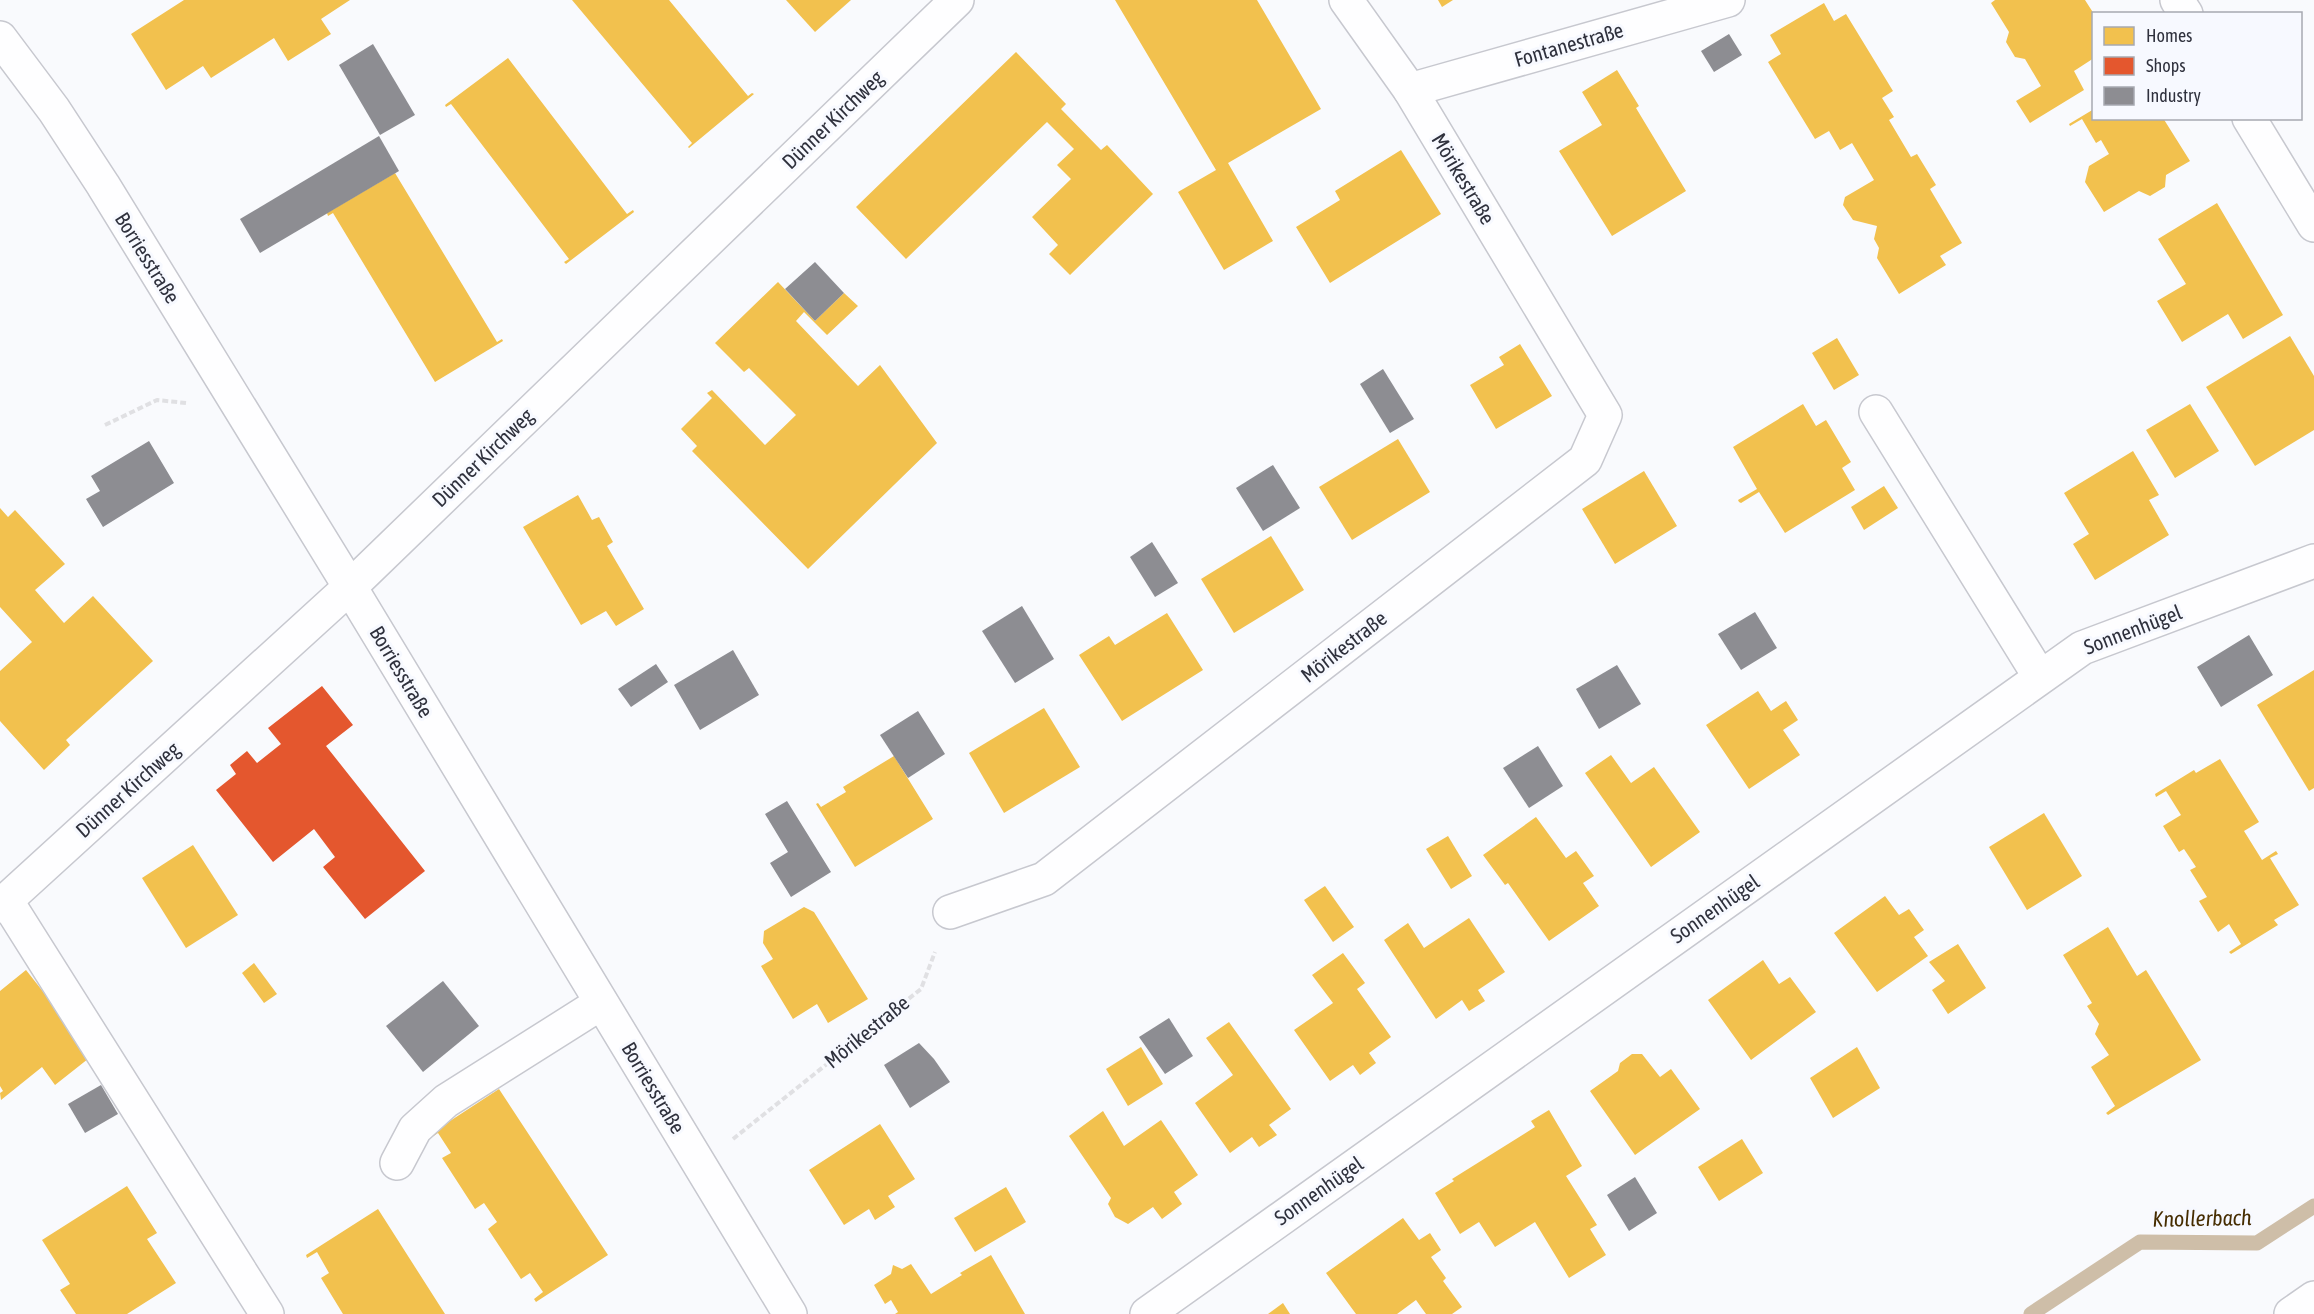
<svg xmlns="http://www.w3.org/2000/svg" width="2314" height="1314" font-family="'Asap Condensed',sans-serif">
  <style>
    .homes { fill: #f2c14e }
    .shops { fill: #e4572e }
    .industry { fill: #8d8d92 }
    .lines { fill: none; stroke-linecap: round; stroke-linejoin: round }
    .stream { stroke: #cebea8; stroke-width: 15 }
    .minor-casing { stroke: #c7c8cf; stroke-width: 36 }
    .major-casing { stroke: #c7c8cf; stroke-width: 36 }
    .path { stroke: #e0e0e3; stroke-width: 4; stroke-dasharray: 6 3; stroke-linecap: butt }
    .minor { stroke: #fefeff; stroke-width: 33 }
    .major { stroke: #fefeff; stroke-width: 33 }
    .labels { text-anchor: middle; stroke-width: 6; stroke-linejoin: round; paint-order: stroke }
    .street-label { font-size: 21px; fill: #2f313d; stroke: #f7f9ff }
    .water-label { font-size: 22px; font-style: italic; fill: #462d01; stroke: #f7f9ff }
  </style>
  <rect width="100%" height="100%" fill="#f9fafd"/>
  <g class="homes">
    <path d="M184,0H350L321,19L331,34L288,61L274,38L211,78L203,66L166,90L131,34Z"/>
    <path d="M572,0H669L748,96L752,93L754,94L689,148L688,147L692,143Z"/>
    <path d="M786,0H851L815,32Z"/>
    <path d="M1115,0H1257L1321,109L1228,163L1273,241L1224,270L1178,192L1216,170Z"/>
    <path d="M1438,0H1453L1442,7Z"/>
    <path d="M1995,0H2085L2094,14V58L2074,71L2084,90L2030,123L2016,101L2041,86L2025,59L2015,57L2006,42L2009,32L1991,3Z"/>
    <path d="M1824,3L1834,21L1846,14L1893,91L1882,98L1894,117L1889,120L1911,157L1917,154L1936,185L1930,189L1962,243L1940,256L1946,265L1899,294L1877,258L1879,248L1874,239L1877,226L1853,220L1843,205L1845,197L1874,180L1852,143L1840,150L1829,131L1815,139L1768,62L1781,54L1770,35Z"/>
    <path d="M1016,52L1066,104L1061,109L1101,150L1107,145L1153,194L1070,275L1049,254L1058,245L1032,217L1071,179L1057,165L1074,149L1047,122L906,259L856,207Z"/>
    <path d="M508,58L627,214L633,210L634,212L566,264L564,262L569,259L451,104L446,107L445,105Z"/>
    <path d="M1617,70L1639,106L1636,108L1686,191L1612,236L1559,151L1602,125L1582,92Z"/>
    <path d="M2094,109V118H2163L2190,161L2166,175L2165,187L2150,196L2139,191L2104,212L2085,182L2089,166L2109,154L2101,140L2096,143L2082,119L2070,126L2069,124Z"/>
    <path d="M1401,150L1441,214L1330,283L1296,227L1340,200L1335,191Z"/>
    <path d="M395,173L497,342L502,339L503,341L435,382L333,213L328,216L327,213Z"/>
    <path d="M2217,203L2283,315L2243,339L2228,314L2182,342L2157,301L2186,284L2158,239Z"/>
    <path d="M778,282L815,321L844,293L858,306L827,335L804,312L796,321L858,386L880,365L937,443L808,569L692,451L697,446L681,429L712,398L707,393L712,390L765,445L796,415L749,368L744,372L715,343Z"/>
    <path d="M2290,336L2314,376V430L2255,466L2206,387Z"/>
    <path d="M1837,338L1859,375L1834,390L1812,353Z"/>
    <path d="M1520,344L1552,396L1496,429L1470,385L1504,365L1499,357Z"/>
    <path d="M1803,404L1816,426L1826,420L1851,462L1842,468L1855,490L1785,533L1759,492L1741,503L1739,502L1738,500L1757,489L1733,447Z"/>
    <path d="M2190,404L2219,451L2175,478L2146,430Z"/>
    <path d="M1398,439L1430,492L1352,540L1319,487Z"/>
    <path d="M2133,451L2159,495L2149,500L2169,535L2095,580L2073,544L2089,534L2064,493Z"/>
    <path d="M1644,471L1677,526L1615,564L1582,509Z"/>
    <path d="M1884,486L1898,508L1864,530L1851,507Z"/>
    <path d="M578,495L592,520L599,517L613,542L607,546L644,609L616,626L606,611L581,625L523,527Z"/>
    <path d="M0,508L8,517L15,510L65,564L35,590L64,623L93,596L153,661L66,740L70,745L44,770L0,721V671L32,642L0,607Z"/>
    <path d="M1271,536L1304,590L1234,633L1201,579Z"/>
    <path d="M1167,613L1203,670L1122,721L1079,655L1109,636L1115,645Z"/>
    <path d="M2314,670V788L2309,791L2257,705Z"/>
    <path d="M1758,691L1771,711L1786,701L1798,720L1783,730L1800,755L1749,789L1706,725Z"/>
    <path d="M1044,708L1080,767L1004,813L969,753Z"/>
    <path d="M1611,755L1631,783L1654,767L1700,832L1651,867L1585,773Z"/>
    <path d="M894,756L933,819L855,867L816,804L818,803L821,807L846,792L843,787Z"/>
    <path d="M2220,759L2259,822L2244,831L2262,860L2276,851L2278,854L2270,858L2299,905L2274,920L2278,925L2231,954L2229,952L2241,944L2229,924L2218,932L2199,901L2207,897L2190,870L2196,867L2184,849L2179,852L2163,826L2181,815L2166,791L2156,797L2155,794L2194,770L2196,773Z"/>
    <path d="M2044,813L2082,876L2027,910L1989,847Z"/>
    <path d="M1536,817L1566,858L1576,851L1594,876L1583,883L1599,906L1549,941L1508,883L1505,885L1483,855Z"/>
    <path d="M1448,836L1472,876L1451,889L1426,849Z"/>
    <path d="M193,845L238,915L186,948L142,878Z"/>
    <path d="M1325,886L1354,927L1333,942L1304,900Z"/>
    <path d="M1885,896L1899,915L1909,909L1924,930L1914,937L1928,956L1877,992L1834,933Z"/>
    <path d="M804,907L814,912L868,999L828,1023L817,1004L793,1019L761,966L773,959L763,943L764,931Z"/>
    <path d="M1469,918L1505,972L1478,990L1485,1001L1469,1011L1462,1000L1436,1019L1384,940L1408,923L1424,948Z"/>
    <path d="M2108,927L2137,976L2146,970L2201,1060L2108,1115L2106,1113L2115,1106L2091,1067L2109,1055L2095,1034L2099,1024L2087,1006L2092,1003L2063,955Z"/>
    <path d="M1958,944L1986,988L1948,1014L1932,990L1945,981L1929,962Z"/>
    <path d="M1343,953L1365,983L1357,989L1391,1037L1369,1053L1376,1063L1360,1075L1353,1065L1330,1081L1294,1030L1333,1003L1312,975Z"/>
    <path d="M1763,960L1779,984L1790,977L1816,1012L1751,1060L1708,1000Z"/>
    <path d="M254,963L277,994L264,1003L242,973Z"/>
    <path d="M26,970L93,1055L55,1085L42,1067L1,1100L0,1093L3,1091L0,1086V991Z"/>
    <path d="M1229,1022L1291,1109L1269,1125L1277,1135L1259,1147L1252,1137L1230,1153L1195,1103L1233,1075L1206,1038Z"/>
    <path d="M1141,1047L1163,1084L1128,1106L1106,1069Z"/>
    <path d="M1857,1047L1880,1088L1833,1118L1810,1078Z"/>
    <path d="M1632,1054H1642L1660,1077L1671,1069L1700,1109L1635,1155L1590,1091L1618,1071L1620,1063Z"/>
    <path d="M499,1089L608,1255L536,1302L534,1299L543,1292L530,1273L521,1279L488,1229L497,1222L484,1203L475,1209L442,1158L451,1153L438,1133L429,1139L427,1136Z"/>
    <path d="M1549,1110L1582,1166L1566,1176L1597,1225L1590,1229L1606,1255L1569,1278L1535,1222L1495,1247L1479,1222L1460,1234L1435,1193L1454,1181L1452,1179L1535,1127L1531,1121Z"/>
    <path d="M1103,1111L1124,1146L1161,1120L1198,1175L1174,1192L1182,1204L1162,1219L1153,1207L1128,1224L1115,1217L1108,1204L1111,1198L1069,1136Z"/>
    <path d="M880,1124L915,1179L888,1196L895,1207L875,1220L869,1209L844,1225L809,1170Z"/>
    <path d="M1742,1139L1763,1173L1719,1201L1698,1167Z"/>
    <path d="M127,1186L157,1233L147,1239L176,1283L127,1314H76L60,1290L70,1284L42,1240Z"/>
    <path d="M1006,1187L1026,1222L975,1252L954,1218Z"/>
    <path d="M378,1209L445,1314H343L321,1278L329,1273L317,1252L307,1258L306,1255Z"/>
    <path d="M1403,1218L1419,1240L1430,1233L1441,1250L1431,1257L1446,1278L1443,1281L1462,1307L1452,1314H1426L1416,1300L1397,1314H1356L1326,1273Z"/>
    <path d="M991,1255L1025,1314H895L898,1312L891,1300L885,1304L874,1285L891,1274L893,1265L902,1269L911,1264L931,1294L962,1275L960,1273Z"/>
    <path d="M1283,1303L1290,1314H1268Z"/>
  </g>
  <path class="shops" d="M322,686L353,725L326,746L425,871L365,919L323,867L335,857L314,829L273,862L216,790L236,774L230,765L247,751L257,763L281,744L268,728Z"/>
  <g class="industry">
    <path d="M1729,34L1742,55L1714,72L1701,51Z"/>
    <path d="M373,44L415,115L380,135L339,65Z"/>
    <path d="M379,136L399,171L260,253L240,219Z"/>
    <path d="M815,262L844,293L815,321L785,289Z"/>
    <path d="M1383,369L1414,419L1390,433L1360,384Z"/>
    <path d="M149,441L174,483L103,527L86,499L100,491L91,476Z"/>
    <path d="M1273,465L1300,508L1263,531L1236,488Z"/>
    <path d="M1152,542L1178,583L1155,597L1130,557Z"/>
    <path d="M1022,606L1054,659L1015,683L982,631Z"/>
    <path d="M1755,612L1777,648L1741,670L1718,634Z"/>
    <path d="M2249,635L2273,675L2221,707L2197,667Z"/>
    <path d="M733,650L759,695L700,730L674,685Z"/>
    <path d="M656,664L668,682L631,707L618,689Z"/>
    <path d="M1617,665L1641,704L1599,729L1576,689Z"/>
    <path d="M918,711L945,754L908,778L880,735Z"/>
    <path d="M1538,746L1563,786L1529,808L1503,768Z"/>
    <path d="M787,801L831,872L791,897L770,863L788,852L765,814Z"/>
    <path d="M443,981L479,1026L423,1072L386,1026Z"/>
    <path d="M1169,1018L1193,1056L1165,1074L1139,1037Z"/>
    <path d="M919,1043L934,1059L950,1082L910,1108L884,1065Z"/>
    <path d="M101,1085L118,1114L85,1133L68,1104Z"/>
    <path d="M1635,1177L1657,1213L1629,1231L1607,1195Z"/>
  </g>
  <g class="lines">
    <path class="stream" d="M2031,1314L2140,1242L2257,1243L2314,1206"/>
    <g class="minor-casing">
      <g id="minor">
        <path d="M2177,0L2186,14"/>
        <path d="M1410,90L1728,0"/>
        <path d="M2249,118L2314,225"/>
        <path d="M1876,412L2040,677"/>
        <path d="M6,900L267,1314"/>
        <path d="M0,906L350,587L957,0"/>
        <path d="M950,912L1044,879L1585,460L1605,415L1410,90L1346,0"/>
        <path d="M397,1163L415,1129L446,1101L601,1003"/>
        <path d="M1147,1314L2082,648L2314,561"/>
        <path d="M2291,1314L2314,1298"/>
      </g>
    </g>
    <g class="major-casing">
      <path id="major" d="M0,38L54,110L103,185L350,587L790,1314"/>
    </g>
    <g class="path">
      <path d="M105,425L157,400L186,403"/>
      <path d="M733,1139L921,989L935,952"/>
    </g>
    <use href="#minor" class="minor"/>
    <use href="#major" class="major"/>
  </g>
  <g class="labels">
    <g class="street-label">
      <text transform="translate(1569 45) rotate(-16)" y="7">Fontanestraße</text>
      <text transform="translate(833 120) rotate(-44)" y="7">Dünner Kirchweg</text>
      <text transform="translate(1463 179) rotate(59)" y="7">Mörikestraße</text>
      <text transform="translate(147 258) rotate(58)" y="7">Borriesstraße</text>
      <text transform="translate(483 458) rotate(-44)" y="7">Dünner Kirchweg</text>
      <text transform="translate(2133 630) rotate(-21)" y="7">Sonnenhügel</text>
      <text transform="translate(1344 647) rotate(-38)" y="7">Mörikestraße</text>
      <text transform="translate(401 672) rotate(59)" y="7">Borriesstraße</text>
      <text transform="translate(128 790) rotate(-42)" y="7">Dünner Kirchweg</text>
      <text transform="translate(1715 909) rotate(-35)" y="7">Sonnenhügel</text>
      <text transform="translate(867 1032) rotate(-39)" y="7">Mörikestraße</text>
      <text transform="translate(653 1088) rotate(59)" y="7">Borriesstraße</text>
      <text transform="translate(1319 1191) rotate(-35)" y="7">Sonnenhügel</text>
    </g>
    <g class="water-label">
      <text transform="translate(2202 1218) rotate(-1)" y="8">Knollerbach</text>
    </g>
  </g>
  <rect x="2092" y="12" width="210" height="108" fill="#f7f9ff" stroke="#a7a9b1" stroke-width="1.5"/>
  <rect x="2104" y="27" width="30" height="18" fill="#f2c14e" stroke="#a7a9b1" stroke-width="1.5"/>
  <text x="2146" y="42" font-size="18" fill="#2f313d">Homes</text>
  <rect x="2104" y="57" width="30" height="18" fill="#e4572e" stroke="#a7a9b1" stroke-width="1.5"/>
  <text x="2146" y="72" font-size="18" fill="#2f313d">Shops</text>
  <rect x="2104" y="87" width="30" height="18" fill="#8d8d92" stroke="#a7a9b1" stroke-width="1.5"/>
  <text x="2146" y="102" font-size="18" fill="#2f313d">Industry</text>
</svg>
